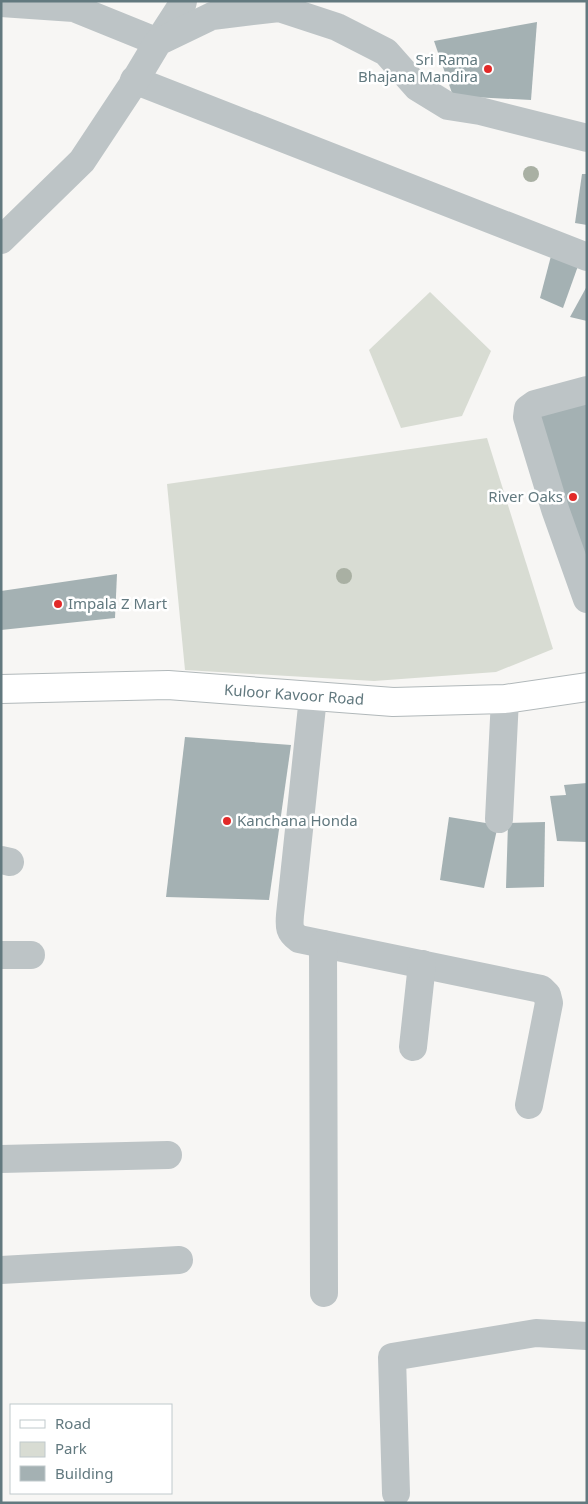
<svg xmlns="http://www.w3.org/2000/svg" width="588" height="1504" font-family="'Noto Sans',sans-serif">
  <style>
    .green { fill: #d8dcd3 }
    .building { fill: #a4b1b3 }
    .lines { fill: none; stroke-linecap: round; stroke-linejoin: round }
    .major-casing { stroke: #b1b8ba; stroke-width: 30 }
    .minor { stroke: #bdc4c6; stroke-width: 28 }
    .major { stroke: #fff; stroke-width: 28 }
    .tree { fill: #a9b0a3 }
    .poi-dot { fill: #e22928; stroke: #fff; stroke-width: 2 }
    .labels { text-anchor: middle; stroke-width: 5; stroke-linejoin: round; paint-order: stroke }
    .poi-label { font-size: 15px; fill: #62797f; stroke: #fff; text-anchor: end }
    .street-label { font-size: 15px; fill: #62797f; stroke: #fff }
  </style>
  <rect width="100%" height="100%" fill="#f7f6f4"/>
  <g class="green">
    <path d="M430,292L491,351L462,416L401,428L369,350Z"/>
    <path d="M487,438L553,649L496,672L374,681L185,670L167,484Z"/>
  </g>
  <g class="building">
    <path d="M537,22L531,100L453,96L434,41Z"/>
    <path d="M582,174H587V225L575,223Z"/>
    <path d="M551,256L578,266L563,308L540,298Z"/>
    <path d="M587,286V321L570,317Z"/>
    <path d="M587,396V587L534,410Z"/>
    <path d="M117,574L115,618L1,630V591Z"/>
    <path d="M185,737L291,745L269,900L166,897Z"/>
    <path d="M587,783V842L557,841L550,796L566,795L564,785Z"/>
    <path d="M449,817L498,825L484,888L440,880Z"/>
    <path d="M545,822L544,887L506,888L508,823Z"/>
  </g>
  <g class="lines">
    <g class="major-casing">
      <path id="major" d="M1,689L168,685L393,702L505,699L587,687"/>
    </g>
    <g class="minor">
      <path d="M1,3L74,8L158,42L182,5L183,1"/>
      <path d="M134,80L587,257"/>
      <path d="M1,240L82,161L131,87L158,42L212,16L279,8L337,27L386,52L417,87L448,106L480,111L587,138"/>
      <path d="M587,390L535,404L528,409L527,417L555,509L587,599"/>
      <path d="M313,697L290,915C289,927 289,932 299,939L541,989L547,995L549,1003L529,1105"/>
      <path d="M499,819L505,699"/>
      <path d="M1,860L10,862"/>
      <path d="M323,944L324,1293"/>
      <path d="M1,955H31"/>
      <path d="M413,1047L422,964"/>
      <path d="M1,1159L168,1155"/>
      <path d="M1,1270L179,1260"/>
      <path d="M396,1493L392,1357L536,1333L587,1336"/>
    </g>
    <use href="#major" class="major"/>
  </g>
  <g class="tree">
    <circle cx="531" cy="174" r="8"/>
    <circle cx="344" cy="576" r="8"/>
  </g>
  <g class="poi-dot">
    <circle cx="488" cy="69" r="5"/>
    <circle cx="573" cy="497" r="5"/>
    <circle cx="58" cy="604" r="5"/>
    <circle cx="227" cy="821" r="5"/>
  </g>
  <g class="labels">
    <g class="poi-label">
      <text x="478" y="65">Sri Rama<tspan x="478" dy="17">Bhajana Mandira</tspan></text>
      <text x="563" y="502">River Oaks</text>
      <text x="68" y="609" text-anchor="start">Impala Z Mart</text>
      <text x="237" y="826" text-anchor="start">Kanchana Honda</text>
    </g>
    <g class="street-label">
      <text transform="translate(294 695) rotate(4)" y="5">Kuloor Kavoor Road</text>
    </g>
  </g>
  <rect width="588" height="1504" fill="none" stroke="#62797f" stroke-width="5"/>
  <rect x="10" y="1404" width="162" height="90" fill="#ffffff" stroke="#c0c9cc"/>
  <rect x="20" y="1420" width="25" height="8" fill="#ffffff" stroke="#c0c9cc"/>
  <text x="55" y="1429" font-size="15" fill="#62797f">Road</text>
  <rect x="20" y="1442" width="25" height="15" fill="#d8dcd3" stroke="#c0c9cc"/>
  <text x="55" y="1454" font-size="15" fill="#62797f">Park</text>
  <rect x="20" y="1466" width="25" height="15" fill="#a4b1b3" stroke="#c0c9cc"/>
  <text x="55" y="1479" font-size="15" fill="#62797f">Building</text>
</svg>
